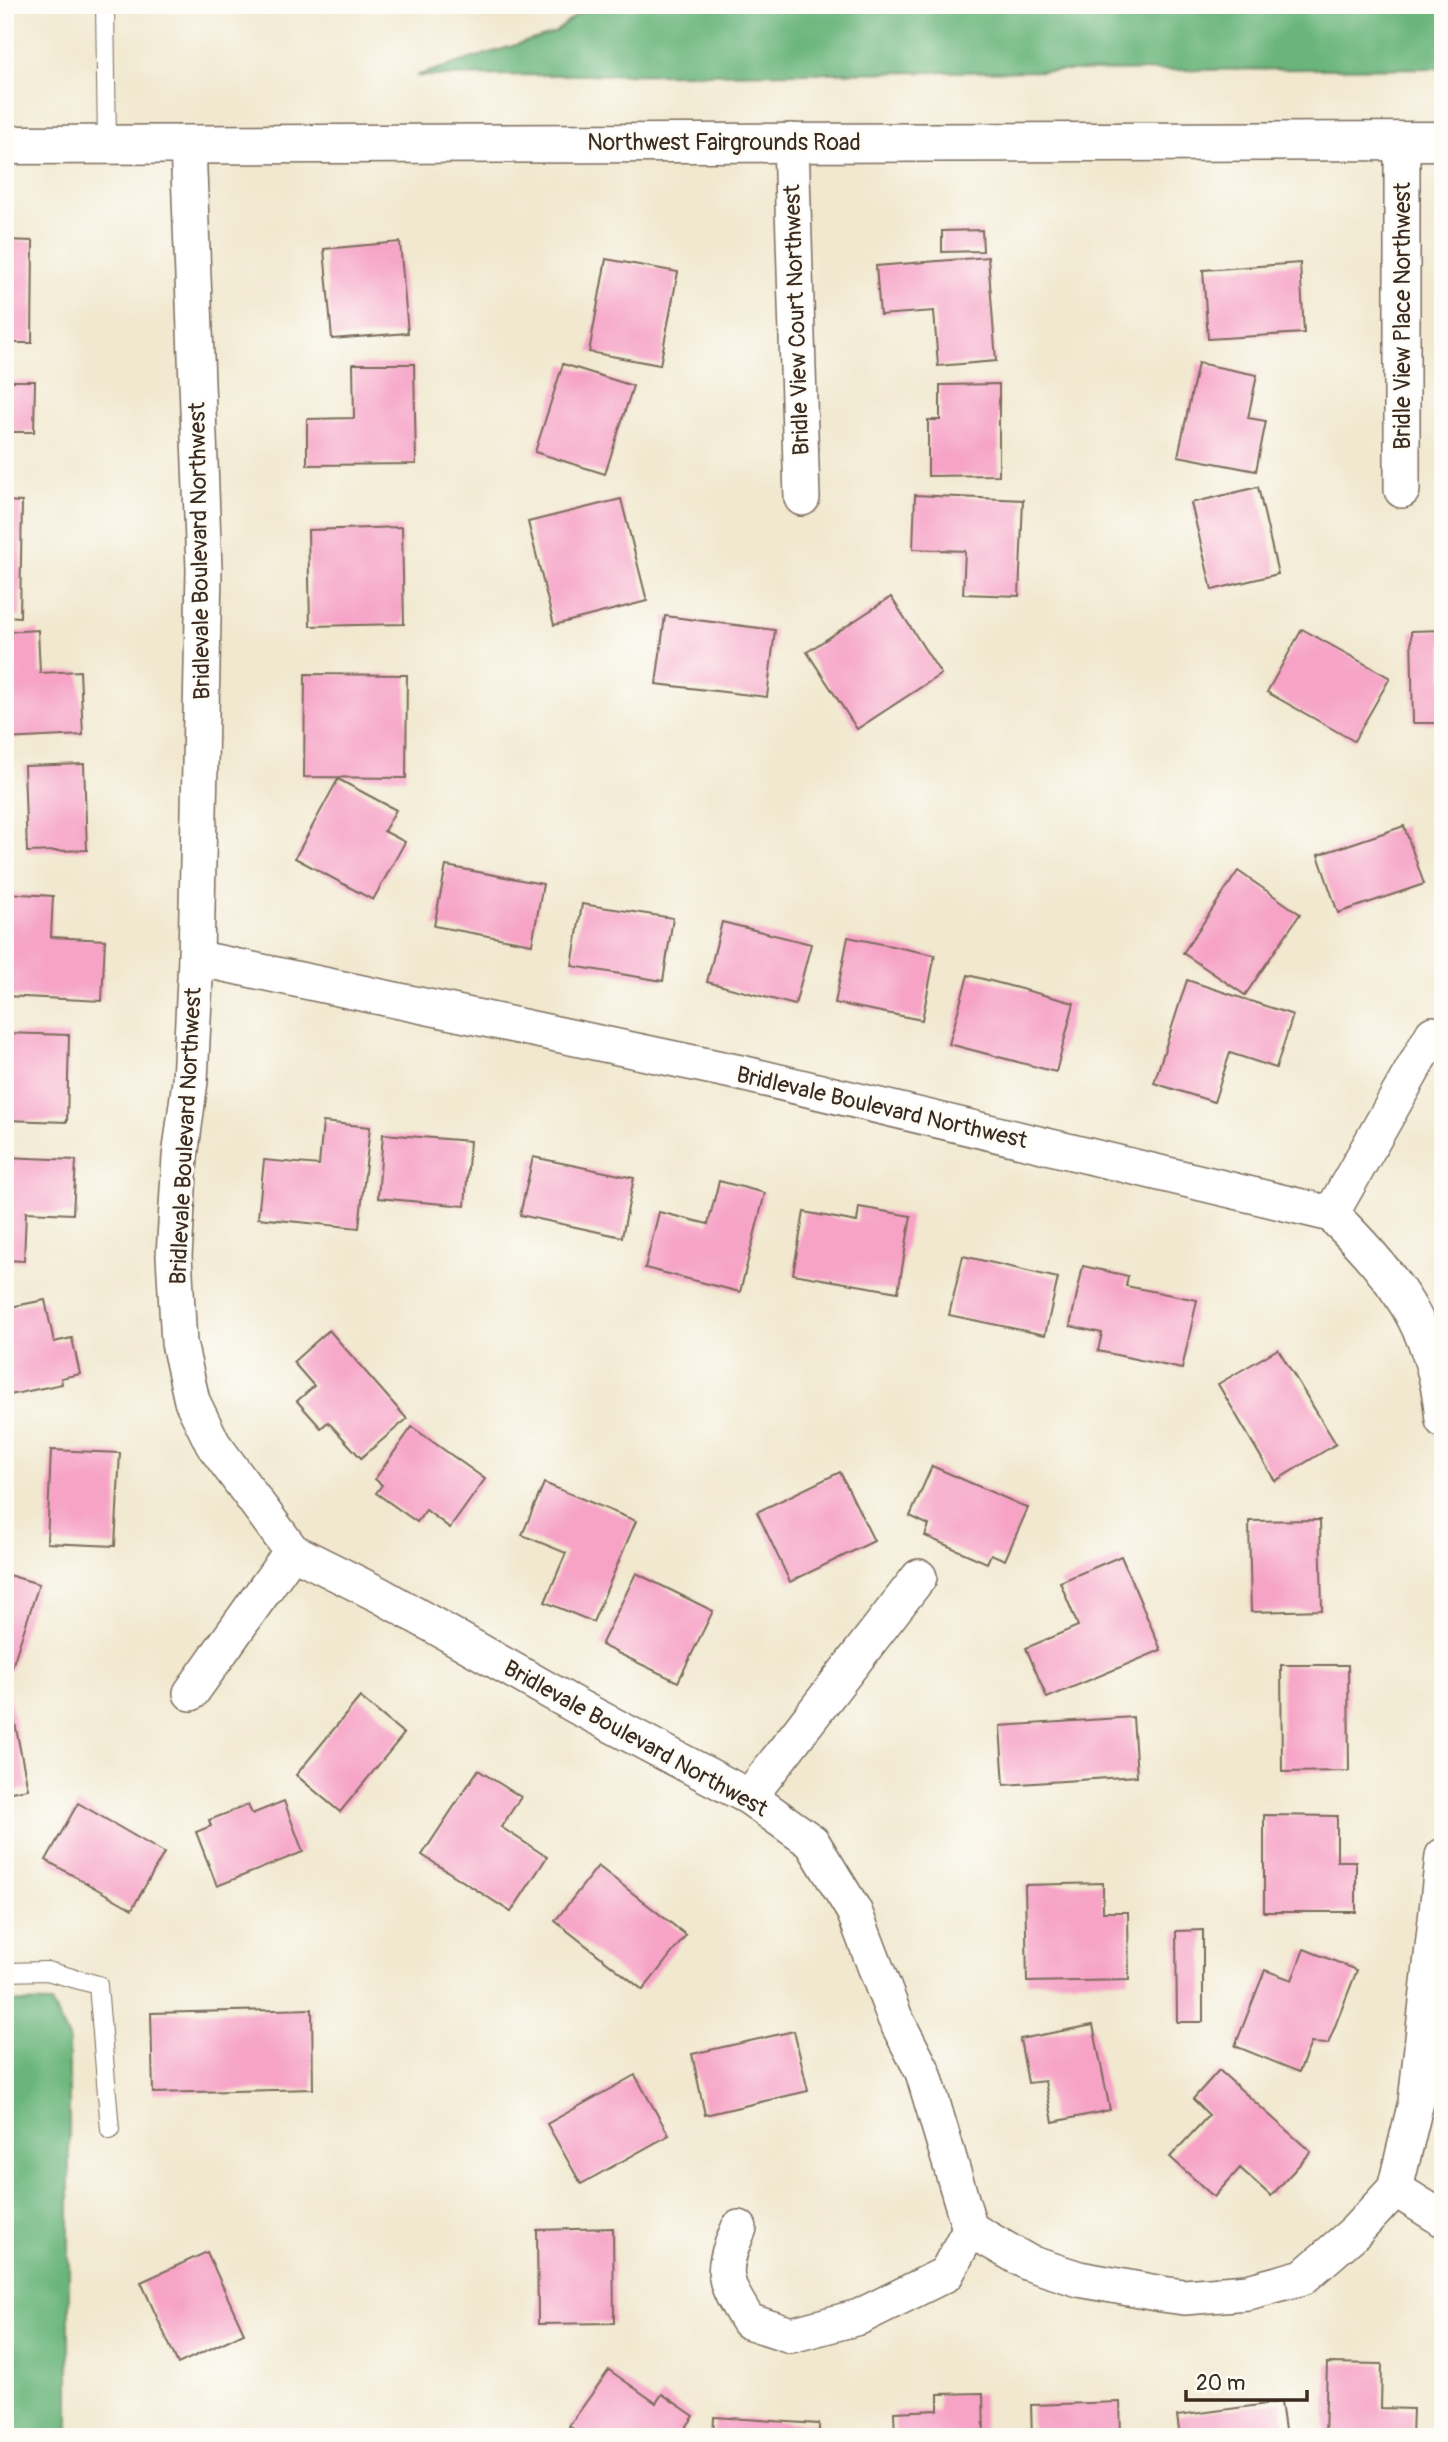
<svg xmlns="http://www.w3.org/2000/svg" width="1448" height="2442" font-family="Pangolin,sans-serif">
  <style>
    .forest { fill: #6ab57c; stroke: #52704d; stroke-width: 2 }
    .building { fill: #f6a3c6 }
    .lines { fill: none; stroke-linecap: round; stroke-linejoin: round }
    .lane-casing { stroke: #7b6c5c; stroke-width: 20 }
    .street-casing { stroke: #7b6c5c; stroke-width: 38 }
    .secondary-casing { stroke: #7b6c5c; stroke-width: 41 }
    .lane { stroke: #fff; stroke-width: 18 }
    .street { stroke: #fff; stroke-width: 35 }
    .secondary { stroke: #fff; stroke-width: 38 }
    .labels { text-anchor: middle; stroke-width: 6; stroke-linejoin: round; paint-order: stroke }
    .street-label { font-size: 23px; fill: #3b2a1e; stroke: #fdfcf7 }
  </style>
  <rect width="100%" height="100%" fill="#fdfcf7"/>
  <filter id="ink" filterUnits="userSpaceOnUse"><feTurbulence type="fractalNoise" baseFrequency=".0143" numOctaves="2"/><feDisplacementMap in="SourceGraphic" scale="14" xChannelSelector="R" yChannelSelector="G"/><feConvolveMatrix kernelMatrix="1 2 1 2 8 2 1 2 1" color-interpolation-filters="sRGB"/></filter>
  <filter id="wash" filterUnits="userSpaceOnUse"><feTurbulence type="fractalNoise" baseFrequency=".00686" numOctaves="4" result="noise"/><feDisplacementMap in="SourceGraphic" scale="28" xChannelSelector="R" yChannelSelector="G"/><feGaussianBlur stdDeviation="1.57" result="paint"/><feColorMatrix in="noise" values="0 0 0 0 0 0 0 0 0 0 0 0 0 0 0 0 0 1.4 0 .05"/><feComposite in="paint" operator="in"/></filter>
  <g filter="url(#wash)">
    <rect width="100%" height="100%" fill="#f1e8cf"/>
    <g class="forest">
      <path d="M589,5H1443V68L416,76L554,33Z"/>
      <path d="M5,2002L51,2003L69,2038V2437H5Z"/>
    </g>
    <g id="blocks">
      <g class="building">
        <path d="M982,230L983,251L942,252V231Z"/>
        <path d="M5,240L33,241L32,343H5Z"/>
        <path d="M400,242L408,333L332,339L324,249Z"/>
        <path d="M988,257L996,361L938,366L934,311L880,315L876,266Z"/>
        <path d="M606,259L678,272L660,365L589,352Z"/>
        <path d="M1300,263L1304,333L1208,339L1203,270Z"/>
        <path d="M1198,363L1257,375L1248,418L1266,421L1256,471L1178,456Z"/>
        <path d="M353,364H414L416,464L307,465V419L354,418Z"/>
        <path d="M563,364L633,386L605,474L535,452Z"/>
        <path d="M5,381H35L34,432H5Z"/>
        <path d="M999,384V475L928,476V420H940V385Z"/>
        <path d="M1258,487L1278,574L1212,590L1191,503Z"/>
        <path d="M915,495L1023,500L1019,596L963,594L965,551L913,549Z"/>
        <path d="M621,499L647,601L554,625L528,522Z"/>
        <path d="M5,501L22,502L20,617L5,616Z"/>
        <path d="M402,527L404,624L310,626L308,530Z"/>
        <path d="M891,597L941,674L857,729L807,652Z"/>
        <path d="M665,616L775,630L767,697L656,684Z"/>
        <path d="M1302,629L1390,678L1354,741L1267,692Z"/>
        <path d="M38,630L40,673L80,671L83,735L5,739V632Z"/>
        <path d="M1443,630V723H1413L1411,631Z"/>
        <path d="M305,674L407,675L406,778L304,777Z"/>
        <path d="M84,764L87,850L27,852L24,766Z"/>
        <path d="M338,779L396,810L384,831L405,842L373,900L295,858Z"/>
        <path d="M1404,826L1424,884L1338,913L1318,855Z"/>
        <path d="M446,866L543,884L532,944L434,926Z"/>
        <path d="M1238,871L1300,914L1245,995L1183,953Z"/>
        <path d="M5,893L53,896L51,937L105,940L102,1001L5,996Z"/>
        <path d="M582,904L673,918L663,981L572,966Z"/>
        <path d="M722,922L811,944L795,1005L707,982Z"/>
        <path d="M848,937L935,955L922,1020L835,1003Z"/>
        <path d="M968,975L1074,1003L1056,1072L949,1044Z"/>
        <path d="M1187,980L1293,1015L1276,1068L1230,1053L1214,1102L1154,1083Z"/>
        <path d="M5,1033L69,1035L67,1122L5,1120Z"/>
        <path d="M323,1122L370,1127L359,1228L258,1218L264,1160L319,1165Z"/>
        <path d="M383,1134L470,1141L465,1206L378,1198Z"/>
        <path d="M5,1157L76,1160L73,1214L26,1212L24,1261L5,1260Z"/>
        <path d="M533,1157L634,1178L622,1237L520,1215Z"/>
        <path d="M719,1181L765,1193L740,1292L645,1268L659,1212L708,1224Z"/>
        <path d="M859,1207L911,1216L898,1292L793,1274L804,1212L857,1222Z"/>
        <path d="M963,1256L1058,1278L1045,1335L949,1315Z"/>
        <path d="M1083,1266L1128,1276L1126,1286L1197,1300L1182,1369L1098,1351L1102,1333L1070,1326Z"/>
        <path d="M45,1300L54,1342L72,1338L80,1374L61,1378L62,1384L5,1396V1308Z"/>
        <path d="M329,1330L407,1419L361,1458L328,1422L321,1428L297,1401L314,1386L293,1362Z"/>
        <path d="M1278,1349L1336,1444L1275,1481L1218,1384Z"/>
        <path d="M412,1427L485,1479L450,1528L426,1510L417,1522L376,1493L382,1485L375,1479Z"/>
        <path d="M51,1450L120,1453L115,1546L47,1543Z"/>
        <path d="M932,1466L1028,1508L1005,1560L991,1554L987,1563L925,1536L929,1525L910,1516Z"/>
        <path d="M840,1472L874,1541L790,1582L757,1512Z"/>
        <path d="M544,1483L636,1521L593,1622L545,1602L566,1553L522,1535Z"/>
        <path d="M1320,1520L1322,1610L1251,1612L1249,1521Z"/>
        <path d="M1121,1556L1161,1650L1047,1698L1026,1648L1078,1626L1060,1582Z"/>
        <path d="M636,1573L713,1611L678,1682L601,1645Z"/>
        <path d="M5,1574L39,1584L11,1670L5,1668Z"/>
        <path d="M1281,1665H1348L1349,1771L1282,1772Z"/>
        <path d="M8,1688L28,1789L5,1793V1689Z"/>
        <path d="M360,1697L404,1734L340,1812L296,1775Z"/>
        <path d="M1133,1717L1137,1776L1004,1785L1000,1726Z"/>
        <path d="M478,1770L521,1797L501,1827L547,1857L511,1912L422,1855Z"/>
        <path d="M284,1801L303,1852L217,1886L196,1832L211,1826L209,1820L248,1805L252,1814Z"/>
        <path d="M78,1803L164,1853L132,1909L46,1860Z"/>
        <path d="M1264,1815L1337,1816V1861H1356V1912H1264Z"/>
        <path d="M598,1866L686,1935L643,1990L555,1921Z"/>
        <path d="M1103,1883V1912H1128L1129,1980L1027,1982L1025,1885Z"/>
        <path d="M1203,1930V2022H1177L1176,1931Z"/>
        <path d="M1304,1949L1357,1970L1328,2044L1311,2043L1299,2072L1235,2046L1265,1970L1292,1980Z"/>
        <path d="M312,2009L313,2089L153,2093L151,2013Z"/>
        <path d="M1093,2025L1110,2110L1053,2122L1045,2081L1028,2083L1020,2039Z"/>
        <path d="M794,2031L808,2091L705,2115L692,2054Z"/>
        <path d="M1219,2070L1311,2152L1271,2196L1240,2168L1214,2197L1170,2157L1209,2115L1193,2099Z"/>
        <path d="M635,2075L669,2135L581,2184L547,2124Z"/>
        <path d="M613,2228L614,2323L538,2324L537,2230Z"/>
        <path d="M207,2252L244,2333L178,2364L141,2282Z"/>
        <path d="M1327,2363L1382,2364L1381,2408L1413,2409L1412,2437H1325Z"/>
        <path d="M609,2370L656,2403L662,2394L694,2416L679,2437H585L569,2426Z"/>
        <path d="M983,2393L984,2437H895L894,2412L938,2410V2394Z"/>
        <path d="M1120,2402L1121,2437H1032L1031,2405Z"/>
        <path d="M1281,2402L1286,2437H1180L1177,2416Z"/>
        <path d="M714,2417L819,2424V2437H713Z"/>
      </g>
    </g>
  </g>
  <g filter="url(#ink)">
    <use href="#blocks" fill-opacity="0" stroke="#7b6c5c" stroke-width="2"/>
    <g class="lines">
      <g class="lane-casing">
        <g id="lane">
          <path d="M105,5L107,144"/>
          <path d="M5,1972L47,1971L98,1985L110,2130"/>
        </g>
      </g>
      <g class="street-casing">
        <g id="street">
          <path d="M791,141L802,498"/>
          <path d="M188,144L204,569L196,958L190,1081L180,1157L174,1256L179,1343L192,1401L213,1444L292,1551L380,1595L578,1707L749,1797L812,1842L854,1911L895,2018L923,2072L970,2229L1029,2263L1079,2279L1162,2294L1184,2297L1248,2292L1303,2277L1355,2232L1395,2189L1416,2102L1443,1856"/>
          <path d="M1402,490V142"/>
          <path d="M196,958L741,1073L1331,1214C1394,1275 1436,1330 1443,1420"/>
          <path d="M1331,1214L1433,1034"/>
          <path d="M191,1693L292,1551"/>
          <path d="M749,1797L919,1577"/>
          <path d="M1395,2189L1443,2219"/>
          <path d="M739,2228C719,2274 723,2280 748,2321L791,2335L859,2317L946,2274L970,2229"/>
        </g>
      </g>
      <g class="secondary-casing">
        <path id="secondary" d="M5,145L1443,141"/>
      </g>
      <use href="#lane" class="lane"/>
      <use href="#street" class="street"/>
      <use href="#secondary" class="secondary"/>
    </g>
  </g>
  <g class="labels">
    <g class="street-label">
      <text x="724" y="150">Northwest Fairgrounds Road</text>
      <text transform="translate(1402 316) rotate(-90)" y="8">Bridle View Place Northwest</text>
      <text transform="translate(796 320) rotate(-92)" y="8">Bridle View Court Northwest</text>
      <text transform="translate(199 551) rotate(-91)" y="8">Bridlevale Boulevard Northwest</text>
      <text transform="translate(882 1107) rotate(13)" y="8">Bridlevale Boulevard Northwest</text>
      <text transform="translate(185 1136) rotate(-87)" y="8">Bridlevale Boulevard Northwest</text>
      <text transform="translate(636 1738) rotate(29)" y="8">Bridlevale Boulevard Northwest</text>
    </g>
  </g>
  <rect width="1448" height="2442" fill="none" stroke="#fdfcf7" stroke-width="28"/>
  <path d="M1186 2390v10h121v-10" fill="none" stroke="#3b2a1e" stroke-width="3.5"/>
  <text x="1196" y="2390" font-size="21" fill="#3b2a1e" stroke="#fdfcf7" stroke-width="5" paint-order="stroke">20 m</text>
</svg>
